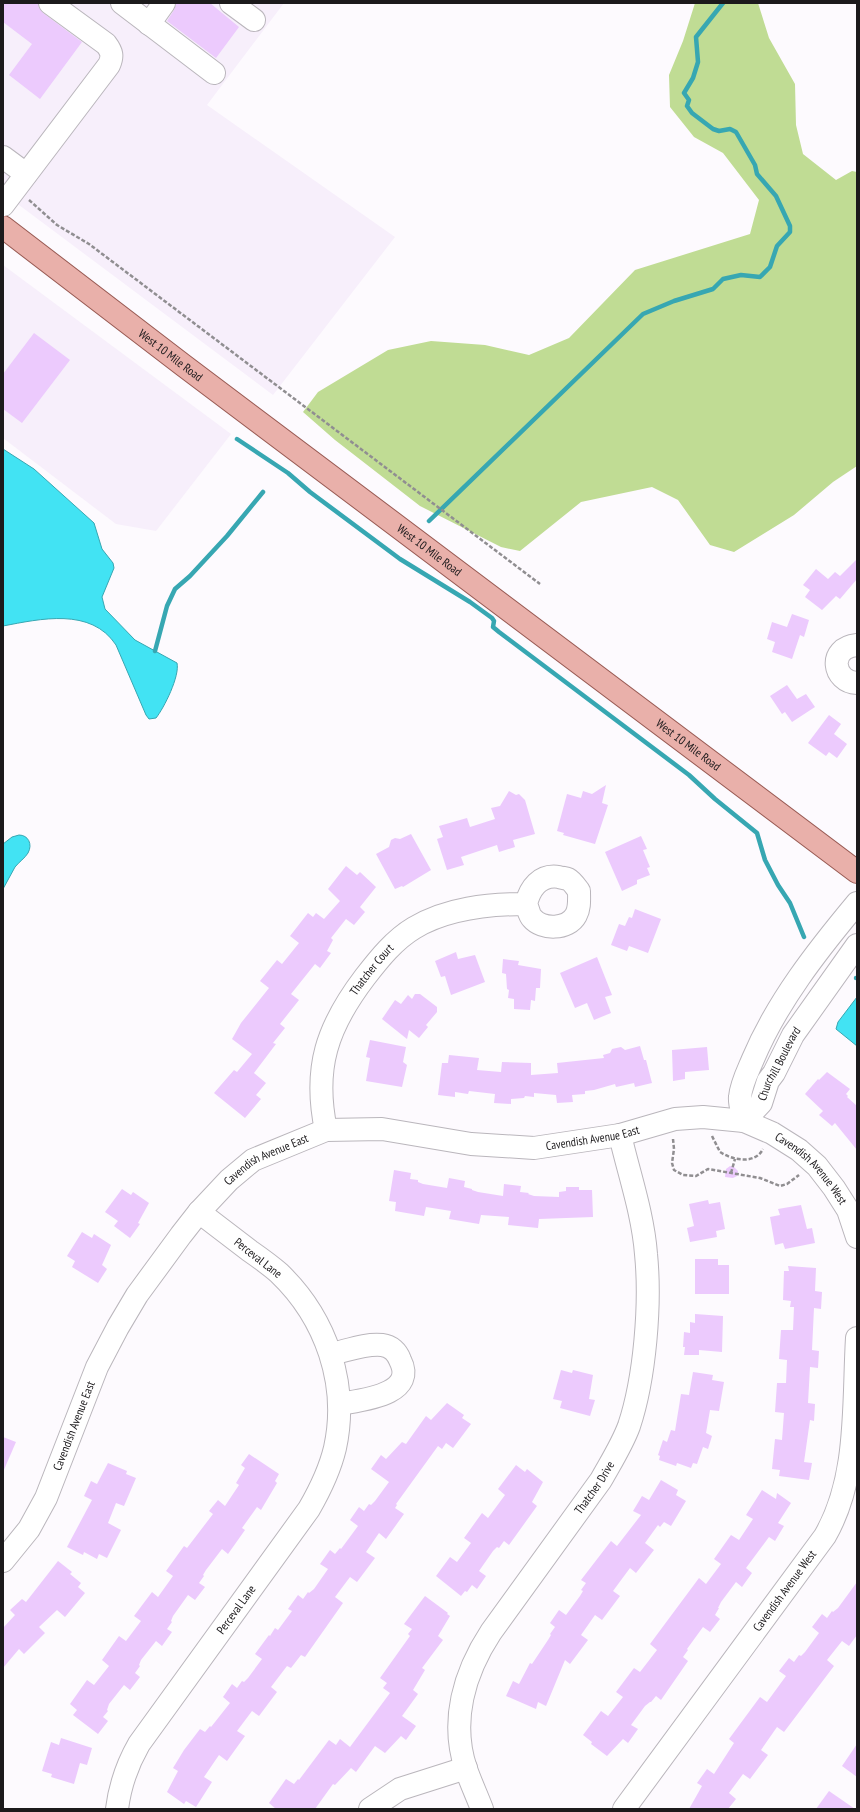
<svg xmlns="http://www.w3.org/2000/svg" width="860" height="1812" font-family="'PT Sans Narrow',sans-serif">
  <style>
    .built { fill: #f7effb }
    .green { fill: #c0dc94 }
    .water { fill: #42e3f3; stroke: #37a7b2 }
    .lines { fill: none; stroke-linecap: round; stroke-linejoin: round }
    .stream { stroke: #37a7b2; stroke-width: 4.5 }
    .building { fill: #eccafd }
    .minor-casing { stroke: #bab6bc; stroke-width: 24 }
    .major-casing { stroke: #985a53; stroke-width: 24 }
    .path { stroke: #908e91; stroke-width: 2.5; stroke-dasharray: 4 2; stroke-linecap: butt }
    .minor { stroke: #fff; stroke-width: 22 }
    .major { stroke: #e9b0aa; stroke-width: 22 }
    .labels { text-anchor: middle; stroke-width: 4; stroke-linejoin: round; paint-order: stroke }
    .street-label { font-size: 12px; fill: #1c1a1c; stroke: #fff }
  </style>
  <rect width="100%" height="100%" fill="#fdfafe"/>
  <g class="built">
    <path d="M3,3H284L207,105L395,237L273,395L3,193Z"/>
    <path d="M3,265L231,434L156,531L116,524L3,438Z"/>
  </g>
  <path class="green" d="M695,3H758L769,38L795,84L796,125L803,154L836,180L852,171L857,172V466L833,482L794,515L734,552L710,545L678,500L652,487L581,502L520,551L501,547L420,506L335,440L303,412L318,392L388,350L431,341L485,345L529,355L569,338L635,270L750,234L759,200L723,153L694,137L670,107L669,75L683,41Z"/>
  <g class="water">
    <path d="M3,449L34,469L94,523L102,549L113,563L114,568L102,597L105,609L135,640L177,663C180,676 164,708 156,718L149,719L146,715L116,645C91,607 40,619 3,626Z"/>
    <path d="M19,835C28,835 33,844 28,853C25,858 19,862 15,867C11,874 7,882 3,889V844L12,837Z"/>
    <path d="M857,997V1046L836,1029L838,1022Z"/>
  </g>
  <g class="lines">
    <g class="stream">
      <path d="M237,439L288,473L310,492L400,559L470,602L492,618L494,621L493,627L499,632L689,775L715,799L757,833L765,860L778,885L790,903L804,937"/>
      <path d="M429,521L643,314L674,301L713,289L723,279L741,275L760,277L770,267L777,246L790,232V226L776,196L757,174L755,165L736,132L730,129L719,131L713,129L692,113L687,106L689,100L684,93L693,78L698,62L696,37L723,3"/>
      <path d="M155,651L167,606L175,589L190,576L227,536L263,492"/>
      <path d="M856,978H857"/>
    </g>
  </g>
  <g class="building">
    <path d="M3,3H38L39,8L43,13L82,42L40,99L9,75L32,44L3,22Z"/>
    <path d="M176,3H210L239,27L216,58L167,21L174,10Z"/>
    <path d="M34,333L70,360L22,423L3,409V374Z"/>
    <path d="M857,559V579L840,599L836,596L822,610L805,597L810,590L803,585L816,569L828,579L835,572L840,576Z"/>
    <path d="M792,614L809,620L804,637L800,635L792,659L772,652L775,642L767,639L772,622L787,627Z"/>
    <path d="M787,685L797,699L806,694L815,707L792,722L785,712L782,714L770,696Z"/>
    <path d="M829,715L841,724L834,734L847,744L837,758L829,752L826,756L808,743Z"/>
    <path d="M606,785L602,803L608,805L595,844L563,835L564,833L557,831L567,794L581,798L583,791L592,794Z"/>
    <path d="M509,791L516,795L519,794L525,800L535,834L513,840L515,847L499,852L497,845L461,857L464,865L447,870L437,839L443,837L439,826L467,818L470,827L495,819L491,808L500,806Z"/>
    <path d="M411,834L431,870L403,887L402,886L395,889L376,854L389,847L391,840L395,838L400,839Z"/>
    <path d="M641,836L647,849L643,850L650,867L647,868L650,875L637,880V884L622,891L605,852Z"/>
    <path d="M346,866L357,875L360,872L376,887L360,907L365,912L354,925L346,919L331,938L333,940L327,951L331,953L320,968L315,964L291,994L299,1000L280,1024L285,1028L273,1043L276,1044L254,1073L266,1083L256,1095L261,1099L245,1118L214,1093L234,1070L237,1072L252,1054L232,1039L241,1023L269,988L260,981L277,960L282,964L299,943L290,936L308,913L313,917L316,913L324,919L340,901L328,889Z"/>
    <path d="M635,909L661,919L648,953L629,946L627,951L611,945L619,924L625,926L629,917L632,918Z"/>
    <path d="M456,952L458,959L475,955L485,982L451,995L445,976L441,977L435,961Z"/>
    <path d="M597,957L612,995L605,997L611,1013L594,1020L587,1003L575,1008L560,973Z"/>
    <path d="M503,959L519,961L518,965L541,969L540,988H536L535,1001L531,1000L530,1010L514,1009V999L508,998L509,990L507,989L506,974L502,973Z"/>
    <path d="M415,994H420L437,1007V1012L426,1025L428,1027L419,1038L409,1030L407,1039L382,1019L395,1000L401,1004L408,995L412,999Z"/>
    <path d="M370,1040L406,1047L403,1062L407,1065L402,1087L366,1081L370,1058L366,1057Z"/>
    <path d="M640,1046L644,1060H646L652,1083L635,1087L634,1083L616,1087L615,1084L594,1090L585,1091V1094L572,1095L573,1102L557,1103L556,1095L534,1093V1097L525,1096L524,1098L511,1099V1104L494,1103L495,1094L469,1091L468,1094L455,1092V1097L438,1095L442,1063H448L449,1055L479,1058L477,1070L501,1072L502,1062L531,1063V1075L558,1073L557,1063L604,1058L603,1055L610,1053L612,1049L621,1047L625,1050Z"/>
    <path d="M707,1047L709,1070L685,1072V1079L673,1081L672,1050Z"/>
    <path d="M827,1072L850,1089L846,1094L848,1096L847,1097L857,1106V1150L835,1123L832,1126L819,1115L823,1111L805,1094L818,1079L819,1080Z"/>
    <path d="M730,1166L734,1167L738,1171L737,1176L733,1178L725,1177L726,1169Z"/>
    <path d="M394,1170L411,1173L410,1179L418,1180V1182L423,1184L447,1188L449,1178L465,1181L464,1187L472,1189V1190L478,1192L503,1196L504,1184L521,1186L520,1192L529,1193L528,1194L534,1196L559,1197V1192L566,1191V1187H579V1190H592L593,1217L539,1219L538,1228L508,1225L509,1217L481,1215L479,1224L449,1219L451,1211L426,1207L424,1216L395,1211L396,1202L389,1201Z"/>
    <path d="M122,1189L131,1195L133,1192L149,1203L138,1223L140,1224L130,1238L114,1226L118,1221L105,1212Z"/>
    <path d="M708,1200L709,1204L720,1202L725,1229L716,1231L717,1237L690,1242L687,1228L694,1226L689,1204Z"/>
    <path d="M801,1205L807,1229L812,1228L815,1243L785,1249L783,1243L775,1245L770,1217L780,1215L778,1209Z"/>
    <path d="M82,1232L92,1238L94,1234L111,1245L102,1265L107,1269L98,1283L72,1267L75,1261L67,1256Z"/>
    <path d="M695,1259H718V1265H729V1294H695Z"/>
    <path d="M788,1266L816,1268L815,1291L822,1292L821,1309L814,1308L812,1350L819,1351L818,1368L810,1367L808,1403L815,1404L814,1421L810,1420L804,1462L812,1463L809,1480L779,1476L780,1470L772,1469L775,1439L782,1440L784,1413L775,1412L777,1383H786L787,1360L779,1359L781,1330H793L794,1307H790L791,1301L783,1300L784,1271H789Z"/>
    <path d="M695,1314L723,1316L722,1352L699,1350V1355H684L685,1347H683L684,1332L690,1333V1322L695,1323Z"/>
    <path d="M561,1370L572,1373L573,1370L593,1375L589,1399L595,1400L590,1416L560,1408L562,1401L553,1399Z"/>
    <path d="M693,1372L713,1375L712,1380L724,1382L719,1411L710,1410L706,1433L712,1436L708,1449L703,1447L697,1464L693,1463L691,1468L677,1463L676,1466L659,1460L660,1456L658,1455L663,1440L667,1442L671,1430L675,1431L681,1394L689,1395Z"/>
    <path d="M447,1403L464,1415L462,1418L471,1424L453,1448L446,1443L442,1449L438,1446L396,1504L397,1505L395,1508L404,1514L386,1539L379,1533L366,1552L375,1558L357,1582L350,1577L335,1597L343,1603L305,1657L301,1655L291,1668L287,1666L271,1687L277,1692L259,1716L252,1711L237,1731L245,1736L227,1761L219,1755L204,1777L212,1782L196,1807L186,1801L184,1804L167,1792L178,1771L173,1768L184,1750L200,1729L205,1732L210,1726L211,1727L215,1722L230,1703L223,1697L232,1684L237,1688L242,1681L244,1682L248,1678L262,1659L255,1654L269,1635L270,1636L275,1628L278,1630L292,1611L288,1609L298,1595L303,1599L308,1592L309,1593L314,1589L328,1569L320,1564L330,1550L335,1554L340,1548L341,1549L358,1526L350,1520L359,1507L364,1511L369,1504L371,1505L375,1501L389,1482L371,1469L381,1455L386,1459L402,1442L406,1444L426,1416L431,1420Z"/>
    <path d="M3,1437L16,1442L3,1472Z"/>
    <path d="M249,1454L279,1474L275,1481L277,1483L261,1510L257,1507L242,1528L245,1530L228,1554L222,1549L206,1570L203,1575L204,1576L199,1583L205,1587L195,1600L188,1595L173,1616L171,1621L172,1622L167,1629L172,1632L162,1646L156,1641L141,1660L139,1665L140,1666L135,1673L140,1677L130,1690L124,1685L109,1704L107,1710L108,1711L103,1717L108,1721L98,1734L73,1715L77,1710L70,1704L87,1680L94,1685L109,1666L102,1660L119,1636L126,1641L141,1621L134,1616L152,1592L158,1597L173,1576L166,1571L184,1546L187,1548L213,1514L209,1511L218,1500L225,1506L239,1485L236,1483L245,1468L241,1465Z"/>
    <path d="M108,1463L127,1471L126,1474L136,1478L124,1506L116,1503L108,1523L121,1530L107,1558L99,1554L97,1559L84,1552L83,1555L67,1547L92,1500L84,1496L91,1481L97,1484Z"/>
    <path d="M516,1465L525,1472L527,1469L543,1482L532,1502L537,1506L509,1545L504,1541L499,1548L497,1547L493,1551L479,1571L486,1576L477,1589L472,1585L467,1592L465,1591L461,1596L436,1576L450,1557L457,1562L471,1543L464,1538L482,1513L488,1518L505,1495L498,1489Z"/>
    <path d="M661,1480L678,1490L676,1495L686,1501L671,1526L664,1522L660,1527L658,1525L645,1543L654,1550L636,1573L630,1568L613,1591L620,1596L602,1620L595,1615L581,1635L588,1640L570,1664L565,1660L546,1706L538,1702L536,1709L506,1696L513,1681L519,1684L530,1663L532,1664L548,1640L551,1635L550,1634L555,1627L550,1623L559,1610L566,1615L580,1596L583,1591L581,1590L586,1583L581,1580L611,1541L617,1546L641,1515L633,1511L642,1496L649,1500Z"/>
    <path d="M762,1490L776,1499L777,1493L791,1503L778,1523L784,1526L775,1541L769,1537L746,1568L752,1573L742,1587L736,1582L721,1602L718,1608H719L715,1615L720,1619L710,1632L703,1627L687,1649L688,1650L683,1657L688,1661L661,1700L656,1696L651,1702H650L645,1706L631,1725L638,1729L628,1743L623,1739L607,1756L591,1744L592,1742L583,1735L601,1711L608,1716L623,1697L616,1692L634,1668L640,1672L657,1650L650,1644L699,1578L706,1584L721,1564L714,1559L731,1535L739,1540L753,1519L746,1515Z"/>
    <path d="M58,1561L72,1572L70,1574L81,1583L78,1587L85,1593L65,1617L57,1610L39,1627L45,1633L24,1654L19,1649L3,1668V1628L15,1615L10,1610L22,1599L26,1602Z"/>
    <path d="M857,1582V1635L849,1646L842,1641L827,1660L834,1666L784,1732L777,1727L761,1750L768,1755L750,1779L743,1774L729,1793L736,1799L728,1809H689L702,1786L697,1783L707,1769L714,1774L734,1743L729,1739L760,1697L767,1702L786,1676L779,1671L789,1658L794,1662L799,1655L801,1656L805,1652L819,1633L812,1627L822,1614L827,1618L832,1611L833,1612L838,1608Z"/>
    <path d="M425,1596L448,1613L447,1614L450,1616L438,1636L443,1640L422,1668L425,1670L413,1690L418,1694L402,1716L416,1726L406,1740L401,1736L385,1753L375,1746L356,1772L351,1768L335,1785L333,1784L315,1809H276L269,1803L286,1779L294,1784L298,1779L299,1780L329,1740L336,1745L340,1739L350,1747L390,1693L383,1688L387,1683L380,1678L410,1636L408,1634L412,1629L404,1624Z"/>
    <path d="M61,1738L92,1748L87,1765L80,1763L74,1784L51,1777L52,1774L42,1771L51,1742L59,1745Z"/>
    <path d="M857,1744V1777L842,1766Z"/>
    <path d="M829,1791L855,1809H816Z"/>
  </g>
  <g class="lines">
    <g class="minor-casing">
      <g id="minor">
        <path d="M122,3L214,73"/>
        <path d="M231,3L254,20"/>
        <path d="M149,24L164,3"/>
        <path d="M3,157L26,174"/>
        <path d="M3,205L109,65C113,56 112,52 106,44L50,3"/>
        <path d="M857,645C827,648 833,682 857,683"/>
        <path id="s1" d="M857,903C817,951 777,1002 753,1059C748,1071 741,1084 740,1097C739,1104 743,1113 744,1121L761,1103L768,1081L774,1073L793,1035L857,945"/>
        <path id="s2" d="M326,1130C313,1068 327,1027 365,977C379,959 394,940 414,928C447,908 488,904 526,904C528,908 529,915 532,918C542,930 568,930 576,915C580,908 579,899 579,891C576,887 572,881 568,879C566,878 561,878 559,877C540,874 530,888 526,904"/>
        <path d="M331,1354C346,1351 366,1343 382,1345C391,1346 397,1352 400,1360C418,1395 361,1400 340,1404"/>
        <path id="s3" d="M3,1561L29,1529L46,1498L97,1367L118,1327L137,1295L181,1235L199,1212L229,1180L253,1160L326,1130L382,1129L471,1144L534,1148L620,1135L675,1119L703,1117L744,1121L772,1133L799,1150L817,1166L834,1188L848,1210L857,1237"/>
        <path id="s4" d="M117,1809C120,1785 127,1765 139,1744L309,1509C320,1490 330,1469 335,1448C349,1384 326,1318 279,1273C270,1265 260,1258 250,1251C233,1238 216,1225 199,1212"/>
        <path d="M370,1809L400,1789L466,1768"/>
        <path id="s5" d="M482,1809C477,1796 471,1783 466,1769C450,1721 464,1673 491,1632L601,1480C611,1462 622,1445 629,1426C645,1378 651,1304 646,1254C643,1214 629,1174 620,1135"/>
        <path id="s6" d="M624,1809L825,1536C859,1477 853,1404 857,1338"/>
      </g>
    </g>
    <g class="major-casing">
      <g id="major">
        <path id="s7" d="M3,227L183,365L857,872"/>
      </g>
    </g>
    <g class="path">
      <path d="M29,200L57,225L89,244L540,584"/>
      <path d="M712,1136L720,1152C732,1160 755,1165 763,1149"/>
      <path d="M673,1139L674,1149L672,1163L674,1170L683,1175L696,1176L708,1169L760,1178L780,1186L787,1184L799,1175"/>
      <path d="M731,1173L735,1159"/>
    </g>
    <use href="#minor" class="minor"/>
    <use href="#major" class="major"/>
  </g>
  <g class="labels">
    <g class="street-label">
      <text dy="4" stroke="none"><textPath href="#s7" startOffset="211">West 10 Mile Road</textPath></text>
      <text dy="4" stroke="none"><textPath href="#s7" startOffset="535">West 10 Mile Road</textPath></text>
      <text dy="4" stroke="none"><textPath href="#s7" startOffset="859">West 10 Mile Road</textPath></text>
      <text dy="4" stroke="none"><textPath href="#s2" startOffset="174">Thatcher Court</textPath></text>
      <text dy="4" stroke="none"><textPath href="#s1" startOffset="321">Churchill Boulevard</textPath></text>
      <text dy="4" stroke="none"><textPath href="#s3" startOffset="826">Cavendish Avenue East</textPath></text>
      <text dy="4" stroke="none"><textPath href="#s3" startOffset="490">Cavendish Avenue East</textPath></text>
      <text dy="4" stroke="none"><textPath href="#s3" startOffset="1064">Cavendish Avenue West</textPath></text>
      <text transform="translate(258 1258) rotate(38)" y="4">Perceval Lane</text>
      <text dy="4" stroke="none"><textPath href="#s3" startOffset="154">Cavendish Avenue East</textPath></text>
      <text dy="4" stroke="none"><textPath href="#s5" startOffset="365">Thatcher Drive</textPath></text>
      <text dy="4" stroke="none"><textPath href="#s6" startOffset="271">Cavendish Avenue West</textPath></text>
      <text dy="4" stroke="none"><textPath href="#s4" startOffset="235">Perceval Lane</textPath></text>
    </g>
  </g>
  <rect width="860" height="1812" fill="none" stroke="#1c1a1c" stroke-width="8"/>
</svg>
